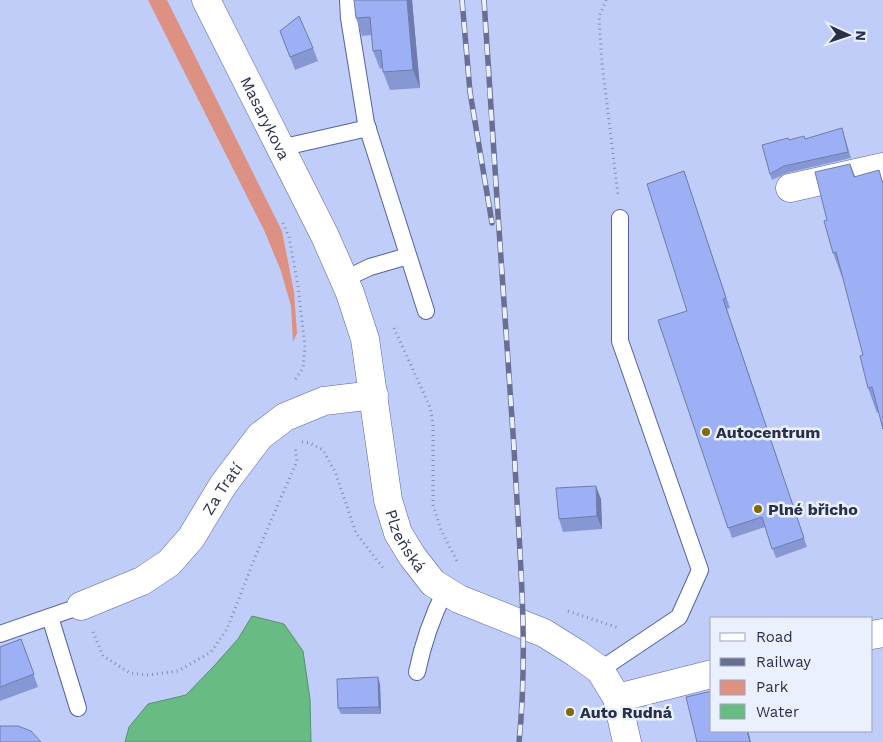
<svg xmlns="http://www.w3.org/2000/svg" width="883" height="742" font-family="'Work Sans',sans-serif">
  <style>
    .green { fill: #dc9182 }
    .water { fill: #68bb82; stroke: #559172 }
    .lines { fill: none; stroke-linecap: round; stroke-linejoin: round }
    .lane-casing { stroke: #5463a3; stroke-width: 18 }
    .street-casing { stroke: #5463a3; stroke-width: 29 }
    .secondary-casing { stroke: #5463a3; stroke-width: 29 }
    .path { stroke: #828cb1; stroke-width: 3; stroke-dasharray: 1 4; stroke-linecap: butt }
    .lane { stroke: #fff; stroke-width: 16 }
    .street { stroke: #fff; stroke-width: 28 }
    .secondary { stroke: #fff; stroke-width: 28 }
    .rail-casing { stroke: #677092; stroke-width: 5.5 }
    .rail { stroke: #ebf0fe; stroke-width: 4; stroke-dasharray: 11; stroke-linecap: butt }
    .wall { fill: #8797d4 }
    .shaded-wall { fill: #6e7bac }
    .building { fill: #9db0f6; stroke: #6e7bac }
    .poi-dot { fill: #826902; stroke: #ebf0fe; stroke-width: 2 }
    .labels { text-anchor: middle; stroke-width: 5; stroke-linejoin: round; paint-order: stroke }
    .street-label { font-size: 16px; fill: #29304c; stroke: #ebf0fe }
    .poi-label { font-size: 16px; font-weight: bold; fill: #29304c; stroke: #ebf0fe; text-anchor: start }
  </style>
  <rect width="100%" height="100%" fill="#c1cdf9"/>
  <path class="green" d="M148,0H167L282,231L294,292L297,333L293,342L291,306L281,271L264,230Z"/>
  <path class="water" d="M252,616L284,624L303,651L310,699L311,742H125L129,727L148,704L186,695L214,666L238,639Z"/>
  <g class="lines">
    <g class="lane-casing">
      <g id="lane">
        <path d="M348,0L349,18L366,123L426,311"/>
        <path d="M280,148L368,128"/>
        <path d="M345,279L370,267L408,256"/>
        <path d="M50,617L78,708"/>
        <path d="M0,634L81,606"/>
        <path d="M600,670L679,617L700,570L620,341V218"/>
        <path d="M417,672C423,643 432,617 445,591"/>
      </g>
    </g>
    <g class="street-casing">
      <g id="street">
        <path d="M790,188L883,167"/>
        <path id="s1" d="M81,606L142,581L169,563L191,538L223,485L260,436L285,417L324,401L374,395"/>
        <path d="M872,635L883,633"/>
        <path d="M617,698L712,674"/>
      </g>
    </g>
    <g class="secondary-casing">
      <g id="secondary">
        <path id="s2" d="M206,0L325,236L350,293L365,339L388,500L398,533L412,556L433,583L459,599L544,633L576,653L600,670L617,698L627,742"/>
      </g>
    </g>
    <g class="path">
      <path d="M606,0L599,17L602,64L618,195"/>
      <path d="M283,223L289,237L298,286L305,347L303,368L294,381"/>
      <path d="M394,328L430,407L433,423V505L441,530L458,563"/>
      <path d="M302,442L310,443L323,450L336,474L356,533L383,568"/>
      <path d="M568,611L619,628"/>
      <path d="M93,632L103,656L130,673L148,675L178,671L211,652L227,629L256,555L297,461L295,446"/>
    </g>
    <use href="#lane" class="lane"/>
    <use href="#street" class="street"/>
    <use href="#secondary" class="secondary"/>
    <g class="rail-casing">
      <g id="rail">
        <path d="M462,0L470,92L492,223"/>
        <path d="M484,0C493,149 504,299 514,448C519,546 529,644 519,742"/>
      </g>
    </g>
    <use href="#rail" class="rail"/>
  </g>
  <g class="wall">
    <path d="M412,0L420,88L390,90L383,72V68L380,69L373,51L372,35L362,36L356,18Z"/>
    <path d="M280,31L313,48L318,61L295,70Z"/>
    <path d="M842,128L851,158L787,173L772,180L770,174L789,140L805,139Z"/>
    <path d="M850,164L855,176L879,412L877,413L868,388L863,355L843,277H842L833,253L827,220Z"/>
    <path d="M684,171L730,308L727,309L807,547L776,558L765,527L732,538L658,320L687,311Z"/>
    <path d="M601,499L602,529L563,532L559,519Z"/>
    <path d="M21,639L38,687L0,701V647Z"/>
    <path d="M380,684L381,714H341L338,708Z"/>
  </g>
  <g class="shaded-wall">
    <path d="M407,0H412L420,88L413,70Z"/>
    <path d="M596,486L601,499L602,529L597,516Z"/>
    <path d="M378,677L380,684L381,714L379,707Z"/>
    <path d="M747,731H748L749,734L751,742H750Z"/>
  </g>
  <g class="building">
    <path d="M354,0H407L413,70L383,72L381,50L373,51L370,17L356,18Z"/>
    <path d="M299,16L313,48L290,57L280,31Z"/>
    <path d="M842,128L848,152L784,166L770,174L762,145L788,138L789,140L804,136L805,139Z"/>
    <path d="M850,164L854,177L879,170L883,184V429L872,387L868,388L860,356L863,355L836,252L833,253L824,221L827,220L815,172Z"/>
    <path d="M684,171L726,298L723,299L804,538L772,549L762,517L728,528L658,320L687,311L647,184Z"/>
    <path d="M596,486L597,516L559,519L556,488Z"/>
    <path d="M21,639L34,674L0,687V647Z"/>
    <path d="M378,677L379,707L338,708L337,679Z"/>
    <path d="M712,691V731H747L750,742H697L686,697Z"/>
    <path d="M0,726H18L31,731L41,742H0Z"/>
  </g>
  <g class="poi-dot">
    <circle cx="706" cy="432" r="5"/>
    <circle cx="758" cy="509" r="5"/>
    <circle cx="570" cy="712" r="5"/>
  </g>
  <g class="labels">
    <g class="street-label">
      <text dy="6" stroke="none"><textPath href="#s2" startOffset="132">Masarykova</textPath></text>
      <text dy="6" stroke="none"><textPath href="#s1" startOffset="190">Za Tratí</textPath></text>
      <text dy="6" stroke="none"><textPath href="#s2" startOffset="582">Plzeňská</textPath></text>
    </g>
    <g class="poi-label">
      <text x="716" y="438">Autocentrum</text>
      <text x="768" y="515">Plné břicho</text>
      <text x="580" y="718">Auto Rudná</text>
    </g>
  </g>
  <rect x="710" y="617" width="162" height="115" fill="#ebf0fe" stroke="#9da3b7"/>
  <rect x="720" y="633" width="25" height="8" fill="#ffffff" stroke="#9da3b7"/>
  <text x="756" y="642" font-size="15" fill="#29304c">Road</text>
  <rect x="720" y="658" width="25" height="8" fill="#677092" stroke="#9da3b7"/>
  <text x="756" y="667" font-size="15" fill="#29304c">Railway</text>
  <rect x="720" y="680" width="25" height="15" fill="#dc9182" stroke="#9da3b7"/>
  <text x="756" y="692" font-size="15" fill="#29304c">Park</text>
  <rect x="720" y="704" width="25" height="15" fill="#68bb82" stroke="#9da3b7"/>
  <text x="756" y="717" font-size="15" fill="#29304c">Water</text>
  <g transform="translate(848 35) rotate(93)" stroke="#ebf0fe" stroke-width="4" paint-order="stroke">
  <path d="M0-4L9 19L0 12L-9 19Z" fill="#29304c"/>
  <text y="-8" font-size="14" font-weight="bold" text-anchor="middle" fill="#29304c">N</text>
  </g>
</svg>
